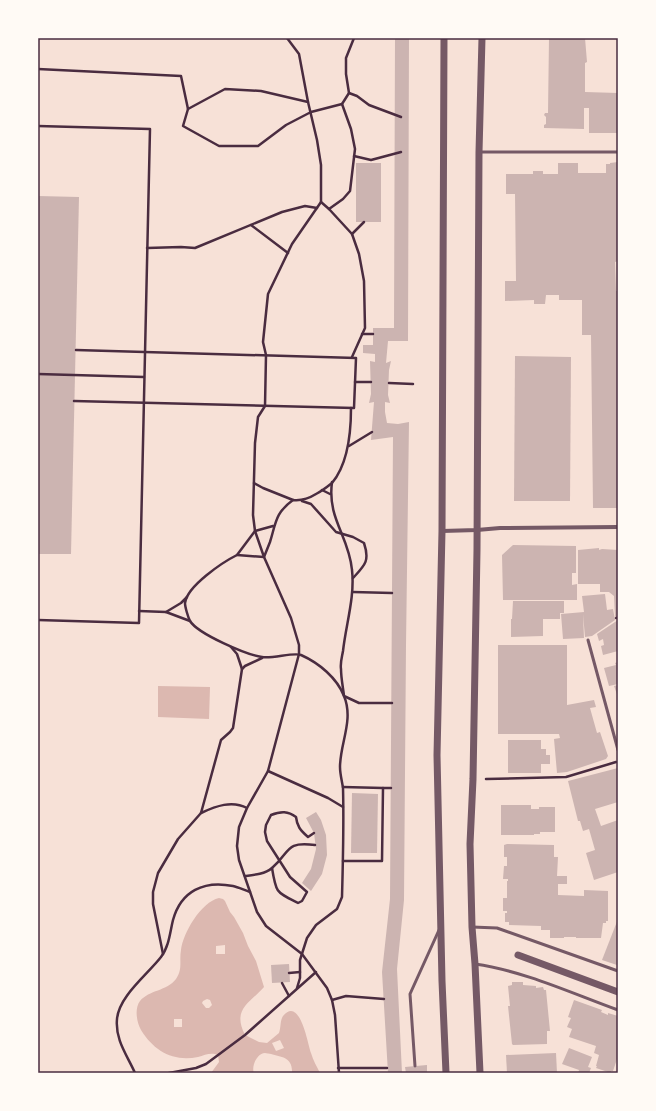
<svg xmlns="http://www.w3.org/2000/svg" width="656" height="1111" font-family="Roboto,sans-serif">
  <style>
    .water { fill: #dcb8b0; fill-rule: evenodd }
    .building { fill: #ccb4b1 }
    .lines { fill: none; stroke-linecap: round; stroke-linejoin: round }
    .path { stroke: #4a2c40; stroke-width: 2.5 }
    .service { stroke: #755966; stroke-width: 3 }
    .minor { stroke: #755966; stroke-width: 4 }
    .tertiary { stroke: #755966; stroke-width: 7 }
    .neatline { fill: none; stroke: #4a2c40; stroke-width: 1.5 }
  </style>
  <rect width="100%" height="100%" fill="#f7e1d7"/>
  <g class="water">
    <path d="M158,686L210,687L209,719L158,717Z"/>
    <path d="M219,898L223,899L225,901L230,912L234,917L243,933L248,946L256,961L264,987C249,1004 232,1009 245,1035L259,1042L267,1043L279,1033C281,1028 280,1020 283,1016C300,995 308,1045 311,1053C313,1060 317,1067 320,1073H292C293,1057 281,1057 271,1054C270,1054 266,1053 265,1053C257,1053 251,1067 254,1073H211L219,1062L218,1055C211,1052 205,1055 198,1057C173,1062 154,1051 141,1030C137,1023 134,1009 140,1001C149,990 167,991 176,979C183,969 179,961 181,950C183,933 201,902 219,898ZM225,945V954H216V946ZM207,999L210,1000L212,1005L209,1008H206L202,1003L203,1001ZM174,1019H182V1027H174ZM280,1040L284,1048L276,1051L272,1043Z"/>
  </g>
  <g class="building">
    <path d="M395,38H409L408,341H388L386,363L391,361L389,370L388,395L390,403L385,402V412L387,423L398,424L409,422L406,645L404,900L397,969L402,1073H388L382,972L390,899L393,437L371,440L374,402L369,403L371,394L370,361L375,362V354L363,353V345H373V328H394Z"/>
    <path d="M549,38H585L587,62L585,63V92L618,93V133H589V108H584V129L544,128V125L546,124V117L544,115L545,113H548Z"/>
    <path d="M618,162V261L615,262L616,291H618V508H593L591,335H582V300H559V295H546L545,304H534V300L505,301V281H516L515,194H506V174H533V171H543V174H558V163H578V173H606V164H610V163Z"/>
    <rect x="356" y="163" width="25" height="59"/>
    <path d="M38,196L79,197L71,554H38Z"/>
    <path d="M515,356L571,357L570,501H514Z"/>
    <path d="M513,545L576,546V573H572V585L577,584V600H503L502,555Z"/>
    <path d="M599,548V550L602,549L618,550V615L615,617L614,596L609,592H600V584H578V550Z"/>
    <path d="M605,594L607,610L613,609L615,620L592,636L585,637L583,614L584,638L563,639L561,614L584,612L582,596Z"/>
    <path d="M513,601H564V613H560V619H543V636L511,637V619H512Z"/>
    <path d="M618,620V651L603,655L601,646L604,645L603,639L599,641L597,634Z"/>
    <path d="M498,645H567V705L594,700L596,707L590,708L597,733L600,732L608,756L606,759L567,772L557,773L554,739L560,738L559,734H498Z"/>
    <path d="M618,662V684L609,686L604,668L616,665L615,663Z"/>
    <path d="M618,685V697L614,686Z"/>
    <path d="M508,740H541V749H546V755H550V764H541V773H508Z"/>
    <path d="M618,768V802L595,809L601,826L618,820V872L594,880L586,853L595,850L589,829L583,831L580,821H578L568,781Z"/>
    <path d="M352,793L378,794L377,853H351Z"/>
    <path d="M501,805H531V809H539V807H555V832H540V834H534V835H501Z"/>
    <path d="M316,812L321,820L326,835L327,855L322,874L311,891L302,883L311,869L316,849L314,833L306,818Z"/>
    <path d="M507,844L554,845V857H558L557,876H567V884H558V895L584,896V890L608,891V921H606V923H603L601,938H576V937H564V938H550V930H541V926L509,925V922H505V913H507V911H503V898H507V881H508V879H503L504,866H507V857H504V845Z"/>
    <path d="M618,919V965H617L602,960Z"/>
    <path d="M289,964L290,982L272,983L271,965Z"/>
    <path d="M512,982H523V985L536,986V988L543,987L544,990H546L550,1031H547V1044L513,1045L512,1044L508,1006H510L508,986L512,985Z"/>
    <path d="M574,1000L602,1010L601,1012L608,1015V1013L618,1016V1056L613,1071H611V1073L596,1068L597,1066H596L599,1055L594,1053L596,1046L569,1037L572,1029L567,1027L571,1018L568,1017Z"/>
    <path d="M569,1048L592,1057L588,1067L591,1068L589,1073H578L579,1070L562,1064Z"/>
    <path d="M556,1053L557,1073H507L506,1055Z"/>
    <path d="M427,1065V1073H406L405,1067Z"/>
  </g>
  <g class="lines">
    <g class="path">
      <path d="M287,38L299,54L308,102"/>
      <path d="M38,69L181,76L188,109L183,126L219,146H258L286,125L311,112L342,104L349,93L346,74V58L354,38"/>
      <path d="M349,93L357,96L369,105L401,117"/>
      <path d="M188,109L225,89L261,91L308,102L317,140L321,165V202L292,244L268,294L263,342L266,355L265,406L258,417L255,443L253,515L255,531L264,557L291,618L299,645V654L268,771L247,808L239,827L237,846L239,860L257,912L266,926L302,954L327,988L332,1000L335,1015L339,1073"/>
      <path d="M38,126L150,129L139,623L38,620"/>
      <path d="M354,156L371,160L401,152"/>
      <path d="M321,202L329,209L352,234L359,254L364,281L365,328L352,357"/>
      <path d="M329,209L343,199L350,191L355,149L351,129L342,104"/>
      <path d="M251,225L288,253"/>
      <path d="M352,234L364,222"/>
      <path d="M147,248L181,247L195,248L282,212L305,206L317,208"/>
      <path d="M362,334H373"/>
      <path d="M38,374L144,377"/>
      <path d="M355,382H371"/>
      <path d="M389,383L413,384"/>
      <path d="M74,401L354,408L356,358L76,350"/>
      <path d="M349,446L372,432"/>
      <path d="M332,482C327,519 349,536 352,570C355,597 346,624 343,651C342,657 340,663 341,669C341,678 343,687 344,696L359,703H392"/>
      <path d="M254,483L263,488L293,500"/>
      <path d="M322,490L330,494"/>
      <path d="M302,501L311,504L336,532L353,537L364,543C370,561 365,565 353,578"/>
      <path d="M273,526L255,531L237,555L264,557C266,552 268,547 270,542C276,523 275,513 293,500C302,501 308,499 316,494C322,491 327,487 332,483C348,464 351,431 351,408"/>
      <path d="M237,555C223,562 187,586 185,603C185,607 188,617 190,621C198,634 247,655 262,657C272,659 294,652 301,655C319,663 337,678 344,696C354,720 340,743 340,767C340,774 342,781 343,788C344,825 343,861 342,897L337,909L316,925L307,938L300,960V978L297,988"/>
      <path d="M353,592L392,593"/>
      <path d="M139,611L166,612L190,621"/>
      <path d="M166,612L181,603L187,597"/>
      <path d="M616,618L618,617"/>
      <path d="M242,669L245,666L262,658"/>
      <path d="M268,771L328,798L343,807"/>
      <path d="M486,779L566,777L616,762"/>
      <path d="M383,788H391"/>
      <path d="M201,813C216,806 232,800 247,808"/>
      <path d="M343,861H382L383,788L343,787"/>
      <path d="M272,868C276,893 276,892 298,903L302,901L307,892L290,877L267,841L265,832L266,825L271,815C281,811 288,811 296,817C297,826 300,830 308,837L314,833"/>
      <path d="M245,876C254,875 265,874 272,868C291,852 284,841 315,845"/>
      <path d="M163,954L153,904V892L158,873L178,839L201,813L221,740L230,732L233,728L242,669L237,654L231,647"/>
      <path d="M289,973L300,972"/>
      <path d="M282,983L289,996"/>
      <path d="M332,1000L346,996L384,999"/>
      <path d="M338,1068H387"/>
      <path d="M135,1073C127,1055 115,1040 117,1019C119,996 147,975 161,957C169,947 170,932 173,920C181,891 204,880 233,886C238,887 244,890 250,892"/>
      <path d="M169,1073L196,1068L206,1064L245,1035L316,972"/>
    </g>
    <g class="service">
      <path d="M479,152H618"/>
      <path d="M588,640L618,750"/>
      <path d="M472,927L497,928L618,971"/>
      <path d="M475,964C524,971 571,993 618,1010"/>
      <path d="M415,1066L410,994L439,930"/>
    </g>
    <path class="minor" d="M442,531L477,530L500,528L618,527"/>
    <g class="tertiary">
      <path d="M444,38L442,531L437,755L442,981L446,1073"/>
      <path d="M518,955L618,992"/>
      <path d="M480,1073L475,964L472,927L470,844L473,779L477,550L479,152L482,38"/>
    </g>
  </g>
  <rect width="656" height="1111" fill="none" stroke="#fffaf5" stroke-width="78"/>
  <rect x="39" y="39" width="578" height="1033" class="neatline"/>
</svg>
